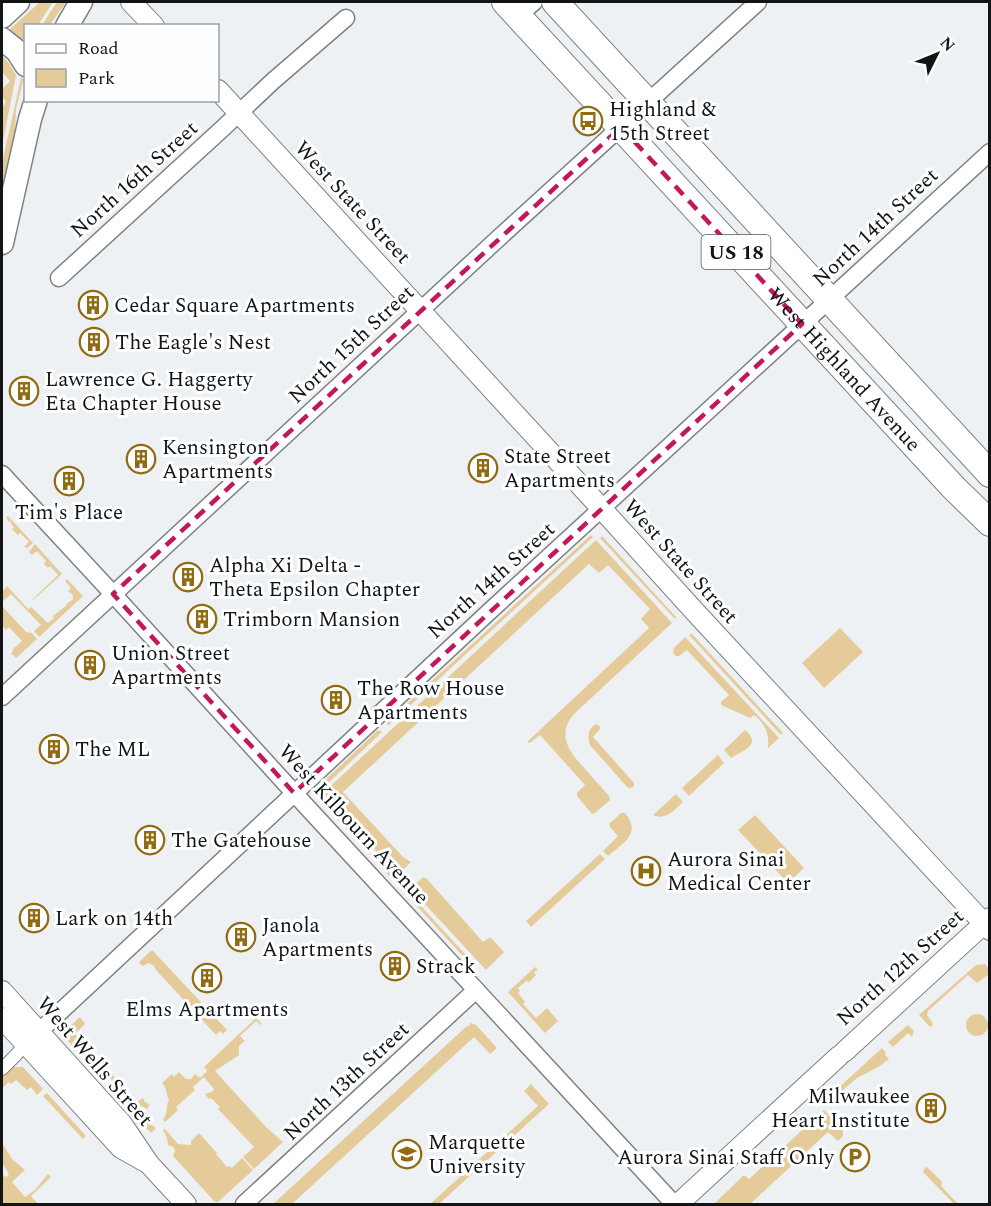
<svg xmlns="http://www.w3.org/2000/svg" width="991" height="1206" font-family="Spectral,serif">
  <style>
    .green { fill: #e5cb99 }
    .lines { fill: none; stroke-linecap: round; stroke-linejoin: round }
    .pedestrian-casing { stroke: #7e8183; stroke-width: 14 }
    .minor-casing { stroke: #7e8183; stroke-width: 19 }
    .tertiary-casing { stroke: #7e8183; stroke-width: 22 }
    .secondary-casing { stroke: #7e8183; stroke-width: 25 }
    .primary-casing { stroke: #7e8183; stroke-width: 28 }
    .pedestrian { stroke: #fff; stroke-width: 12 }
    .minor { stroke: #fff; stroke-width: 16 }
    .tertiary { stroke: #fff; stroke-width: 20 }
    .secondary { stroke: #fff; stroke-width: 22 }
    .primary { stroke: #fff; stroke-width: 26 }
    .marked { fill: none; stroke: #c2185b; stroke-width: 4.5; stroke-dasharray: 12 8; stroke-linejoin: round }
    .labels { text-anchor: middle; stroke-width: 6; stroke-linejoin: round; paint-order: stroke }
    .shield { fill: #fdfeff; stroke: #585a5b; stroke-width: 1.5 }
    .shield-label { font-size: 20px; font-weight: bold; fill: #121415 }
    .poi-label { font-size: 21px; fill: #121415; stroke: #fdfeff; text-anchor: start }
    .street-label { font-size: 21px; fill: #121415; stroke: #fdfeff }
  </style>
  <rect width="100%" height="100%" fill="#eef1f4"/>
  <g class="green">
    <path d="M40,2H53L38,25L26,26L25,49L7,33L11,28Z"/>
    <path d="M57,2H66L50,25H42Z"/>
    <path d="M2,56L8,62L16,75L2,146V135L3,134L2,133V107L6,102L2,96L3,88L10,81L2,72Z"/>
    <path d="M22,74L23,81L16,109L15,133L2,195V163Z"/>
    <path d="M8,516L33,543L27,548L24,547L29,542L20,533L18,535L12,529L14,528L10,521L9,522L6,517Z"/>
    <path d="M591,535L593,537L388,726L387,722Z"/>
    <path d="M602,536L676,617L675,619L600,538Z"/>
    <path d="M596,540L672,623L574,714C555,736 571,754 587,771C594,779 602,788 609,796L610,800L595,813L592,814L577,796V793L585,785L540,735L530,743L527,742L649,628L641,619L650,609L608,565L599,573L589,564L343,792L403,857L411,862L398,875L323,793Z"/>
    <path d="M35,544L62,574L32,601V600L58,575L50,566L48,568L44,564L46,561L37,551L32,555L29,552Z"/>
    <path d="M67,579L83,596L39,637L34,631L41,625L11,594L3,601L2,599V592L7,586L28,609L31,607L48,623L54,618L53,616L67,605L66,604L71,601L73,599V595L68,591L71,588L65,581Z"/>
    <path d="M2,606L26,632L32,633L37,639L16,658L11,653L13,651L12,650L22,641L9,627L6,630L2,625Z"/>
    <path d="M840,628L863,652L824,688L802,663Z"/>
    <path d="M692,634L783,733L781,735L689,635Z"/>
    <path d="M685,637L779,738L768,748C769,733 766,725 754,715L750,718L721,705V702L729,695L687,650L679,656H676L673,653L674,648Z"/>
    <path d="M597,724L600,727V729L593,737L634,783V787L628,788L590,745C587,737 588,727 597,724Z"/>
    <path d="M378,730L382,732L322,789L319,786Z"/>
    <path d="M745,730C763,745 742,751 731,758L724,750Z"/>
    <path d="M718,755L724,763L689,796L682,788Z"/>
    <path d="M676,794L683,802C674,810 666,821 653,815Z"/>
    <path d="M321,797L391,874L389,876L319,799Z"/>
    <path d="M621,813H625C642,834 623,843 608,856L603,851L618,836L610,827L609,824Z"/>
    <path d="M755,815L804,868L788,883L738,830Z"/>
    <path d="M600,854L605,859L531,927L526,921Z"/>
    <path d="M423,877L427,879L483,942L489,938H491L504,952L486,970L411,889Z"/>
    <path d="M408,892L476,966H472L406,894Z"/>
    <path d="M152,950L227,1030L223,1034L220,1031L216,1035L156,970L154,966L149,963L142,966L139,962Z"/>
    <path d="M985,964L989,969V974L977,983L968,975L928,1011L927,1015L933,1024L931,1027L929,1026L919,1015L976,965Z"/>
    <path d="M535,967L538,970L534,972L536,975L529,982L526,981L518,988L520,991L518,993L525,1002L523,1004L536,1018L547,1008L558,1021L545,1033L508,992Z"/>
    <circle cx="977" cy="1025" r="11"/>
    <path d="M80,1017L85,1024L75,1034L131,1095V1100L137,1102L143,1098L145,1102L149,1104L148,1109L136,1104L126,1103L128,1098L84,1049L80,1051H77L67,1040L70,1033V1026Z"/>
    <path d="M256,1018L262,1024L261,1025L256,1021L240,1036L245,1041L239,1046V1055L215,1071L266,1127L283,1142L254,1169L243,1157L254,1147L218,1109L220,1107L211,1098L209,1099L205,1094L212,1092L214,1089L204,1077L193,1087L195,1090L176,1107L178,1110L165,1122L163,1120C168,1114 166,1105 169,1099C165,1094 168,1089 162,1083L172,1074L174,1077L179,1072L186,1079H191L195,1074L200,1078L207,1071L204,1067Z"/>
    <path d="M470,1023L476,1025L497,1048L490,1054L474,1037L292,1204H273L468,1025L469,1027Z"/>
    <path d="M908,1025L914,1031L912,1037L908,1033L893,1047L888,1042Z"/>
    <path d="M882,1048L886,1053L885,1055L889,1059L880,1066L857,1078L838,1094H835L833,1093Z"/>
    <path d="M11,1067H23L43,1089L37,1095L31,1087L27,1090L16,1080L11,1084L9,1082L2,1088V1076Z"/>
    <path d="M531,1084L549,1104L439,1204H430L538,1106L524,1091Z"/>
    <path d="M47,1093L86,1136L83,1139L43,1096Z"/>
    <path d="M127,1107L134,1108L145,1112L144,1120L156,1128L151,1133Z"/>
    <path d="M824,1110L843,1131V1136L838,1141L828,1132L750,1204H714L744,1175L749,1179Z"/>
    <path d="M165,1129L178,1144L191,1145V1141L199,1133L217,1153L216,1154L227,1167L230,1166L232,1168L242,1158L253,1170L218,1202H215L173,1156L175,1150L173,1147L168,1145L167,1138L163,1130Z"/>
    <path d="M2,1143L12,1159L25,1170L12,1182L25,1197L35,1190L48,1174L51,1177L31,1196L38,1204H2V1175L6,1177L9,1174L2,1163Z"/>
    <path d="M927,1167L942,1182L941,1186L958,1204H954L923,1172L924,1169Z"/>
  </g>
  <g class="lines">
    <g class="pedestrian-casing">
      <path id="pedestrian" d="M2,1069L16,1055L25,1044"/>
    </g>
    <g class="minor-casing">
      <g id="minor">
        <path d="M519,15L534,2"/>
        <path d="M59,278L222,129L273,81L346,18"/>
        <path d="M2,474L113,594L306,806L674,1204"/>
        <path d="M2,697L502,235L758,2"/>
        <path d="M30,1040L491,610L990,152"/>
        <path d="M244,1204L476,990"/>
      </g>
    </g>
    <g class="tertiary-casing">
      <g id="tertiary">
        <path d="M131,2L154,26"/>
        <path d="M218,90L591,497L697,614L990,930"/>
        <path d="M2,991L122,1124L149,1164L186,1204"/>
        <path d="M2,1018L121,1148L144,1161"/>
        <path d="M844,1052L990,918"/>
        <path d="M678,1204L839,1056"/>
      </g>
    </g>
    <g class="secondary-casing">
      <g id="secondary">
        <path d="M2,17L18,2"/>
        <path d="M67,26L81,2"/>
        <path d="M2,39L17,51L26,65"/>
        <path d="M2,243L30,119L36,100"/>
      </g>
    </g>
    <g class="primary-casing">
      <g id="primary">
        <path id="s1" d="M505,2L954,488L990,523"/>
        <path d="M555,2L990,474"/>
      </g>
    </g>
    <use href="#pedestrian" class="pedestrian"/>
    <use href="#minor" class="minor"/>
    <use href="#tertiary" class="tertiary"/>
    <use href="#secondary" class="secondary"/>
    <use href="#primary" class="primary"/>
  </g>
  <path class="marked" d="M621,127L802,324L294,793L113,594Z"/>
  <defs>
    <g id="bus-ring" transform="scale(1.5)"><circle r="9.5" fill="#fdfeff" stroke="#906b11" stroke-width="1.5"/><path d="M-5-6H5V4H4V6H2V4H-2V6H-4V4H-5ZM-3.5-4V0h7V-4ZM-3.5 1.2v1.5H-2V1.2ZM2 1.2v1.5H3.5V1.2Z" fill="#906b11"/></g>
    <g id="building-ring" transform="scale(1.5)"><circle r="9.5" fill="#fdfeff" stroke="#906b11" stroke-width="1.5"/><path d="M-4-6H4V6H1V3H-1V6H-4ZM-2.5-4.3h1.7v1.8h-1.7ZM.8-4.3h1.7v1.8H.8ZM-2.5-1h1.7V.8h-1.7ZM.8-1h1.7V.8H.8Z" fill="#906b11"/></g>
    <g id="hospital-ring" transform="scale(1.5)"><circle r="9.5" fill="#fdfeff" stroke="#906b11" stroke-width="1.5"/><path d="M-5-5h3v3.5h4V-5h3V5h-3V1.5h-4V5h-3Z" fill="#906b11"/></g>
    <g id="university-ring" transform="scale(1.5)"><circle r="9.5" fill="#fdfeff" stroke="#906b11" stroke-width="1.5"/><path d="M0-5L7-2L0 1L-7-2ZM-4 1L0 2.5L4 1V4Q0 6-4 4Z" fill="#906b11"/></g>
    <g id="parking-ring" transform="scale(1.5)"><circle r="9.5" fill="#fdfeff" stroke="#906b11" stroke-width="1.5"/><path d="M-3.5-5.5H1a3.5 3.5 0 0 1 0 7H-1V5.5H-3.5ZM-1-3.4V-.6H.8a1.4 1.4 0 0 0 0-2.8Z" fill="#906b11"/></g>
  </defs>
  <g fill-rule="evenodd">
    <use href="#bus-ring" x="588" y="121"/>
    <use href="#building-ring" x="93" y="305"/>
    <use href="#building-ring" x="94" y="342"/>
    <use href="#building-ring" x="24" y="391"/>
    <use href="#building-ring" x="141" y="459"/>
    <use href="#building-ring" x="483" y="468"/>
    <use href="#building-ring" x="69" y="481"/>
    <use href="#building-ring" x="188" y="577"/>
    <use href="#building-ring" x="202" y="619"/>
    <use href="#building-ring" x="90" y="665"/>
    <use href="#building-ring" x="336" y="700"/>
    <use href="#building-ring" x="54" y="749"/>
    <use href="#building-ring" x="150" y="840"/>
    <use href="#hospital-ring" x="646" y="871"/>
    <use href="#building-ring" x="34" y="918"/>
    <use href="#building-ring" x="241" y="937"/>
    <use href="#building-ring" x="395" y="966"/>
    <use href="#building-ring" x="207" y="978"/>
    <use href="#building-ring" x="931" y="1108"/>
    <use href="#university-ring" x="407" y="1154"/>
    <use href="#parking-ring" x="855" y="1157"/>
  </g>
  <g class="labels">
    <rect class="shield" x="701.5" y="235" width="69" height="34" rx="4.5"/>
    <g class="shield-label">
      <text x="736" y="259">US 18</text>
    </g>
    <g class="poi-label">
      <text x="609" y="116">Highland &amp;<tspan x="609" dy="24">15th Street</tspan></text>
      <text x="114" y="312">Cedar Square Apartments</text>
      <text x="115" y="349">The Eagle's Nest</text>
      <text x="45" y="386">Lawrence G. Haggerty<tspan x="45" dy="24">Eta Chapter House</tspan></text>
      <text x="162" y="454">Kensington<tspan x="162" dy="24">Apartments</tspan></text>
      <text x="504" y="463">State Street<tspan x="504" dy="24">Apartments</tspan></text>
      <text x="69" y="519" text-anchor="middle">Tim's Place</text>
      <text x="209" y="572">Alpha Xi Delta -<tspan x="209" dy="24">Theta Epsilon Chapter</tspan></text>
      <text x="223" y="626">Trimborn Mansion</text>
      <text x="111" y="660">Union Street<tspan x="111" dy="24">Apartments</tspan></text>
      <text x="357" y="695">The Row House<tspan x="357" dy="24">Apartments</tspan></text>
      <text x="75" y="756">The ML</text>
      <text x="171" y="847">The Gatehouse</text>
      <text x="667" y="866">Aurora Sinai<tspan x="667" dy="24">Medical Center</tspan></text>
      <text x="55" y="925">Lark on 14th</text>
      <text x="262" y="932">Janola<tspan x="262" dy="24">Apartments</tspan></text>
      <text x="416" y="973">Strack</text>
      <text x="207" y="1016" text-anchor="middle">Elms Apartments</text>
      <text x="910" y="1103" text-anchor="end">Milwaukee<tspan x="910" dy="24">Heart Institute</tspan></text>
      <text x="428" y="1149">Marquette<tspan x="428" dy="24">University</tspan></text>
      <text x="834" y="1164" text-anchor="end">Aurora Sinai Staff Only</text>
    </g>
    <g class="street-label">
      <text transform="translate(134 179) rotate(-42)" y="7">North 16th Street</text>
      <text transform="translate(353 202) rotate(47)" y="7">West State Street</text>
      <text transform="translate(875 227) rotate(-43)" y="7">North 14th Street</text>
      <text transform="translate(351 344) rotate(-43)" y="7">North 15th Street</text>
      <text dy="7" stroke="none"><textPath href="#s1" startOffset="500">West Highland Avenue</textPath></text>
      <text transform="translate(681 561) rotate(48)" y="7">West State Street</text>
      <text transform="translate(491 580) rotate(-42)" y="7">North 14th Street</text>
      <text transform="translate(354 824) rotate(47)" y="7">West Kilbourn Avenue</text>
      <text transform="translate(900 967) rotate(-42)" y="7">North 12th Street</text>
      <text transform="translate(95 1061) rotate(49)" y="7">West Wells Street</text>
      <text transform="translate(346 1081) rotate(-43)" y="7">North 13th Street</text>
    </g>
  </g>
  <rect width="991" height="1206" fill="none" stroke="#121415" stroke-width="6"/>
  <rect x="24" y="24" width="195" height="78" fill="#fdfeff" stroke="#9fa0a1" stroke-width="1.5"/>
  <rect x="36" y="44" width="30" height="9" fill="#ffffff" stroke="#9fa0a1" stroke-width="1.5"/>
  <text x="78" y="54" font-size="18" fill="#121415">Road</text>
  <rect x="36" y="69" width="30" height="18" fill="#e5cb99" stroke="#9fa0a1" stroke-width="1.5"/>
  <text x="78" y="84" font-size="18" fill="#121415">Park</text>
  <g transform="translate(937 54) rotate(47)" stroke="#fdfeff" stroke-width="4.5" paint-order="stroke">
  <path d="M0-4.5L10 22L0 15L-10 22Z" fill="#121415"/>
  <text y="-9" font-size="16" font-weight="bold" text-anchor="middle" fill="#121415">N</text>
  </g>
</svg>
